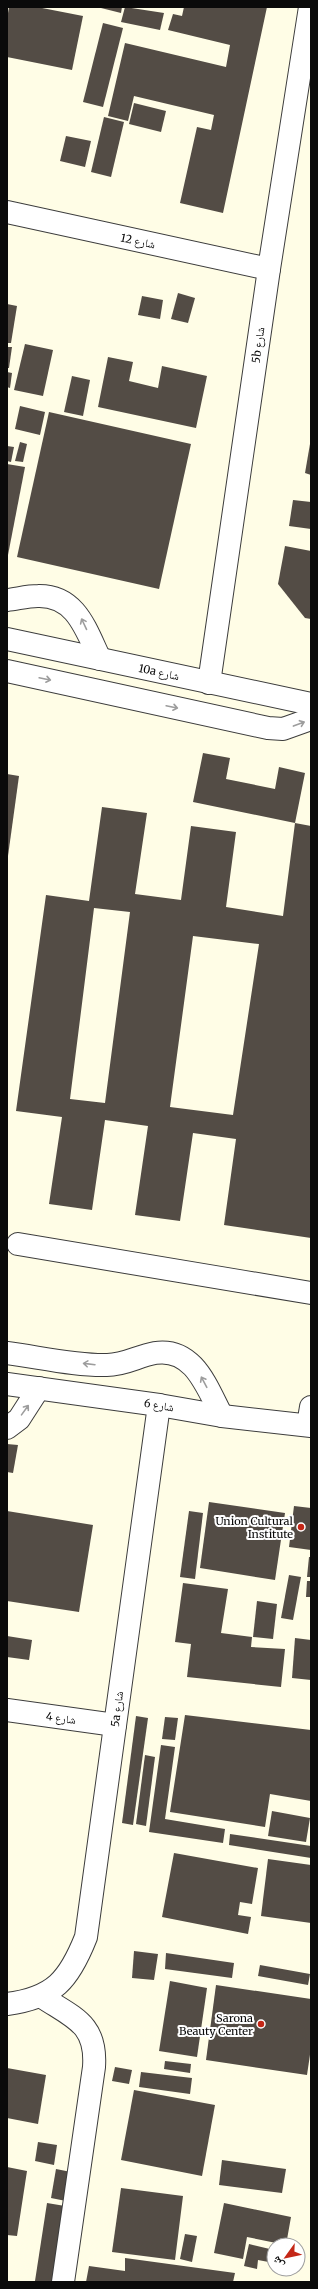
<svg xmlns="http://www.w3.org/2000/svg" width="318" height="2289" font-family="Merriweather,'Noto Naskh Arabic',serif">
  <style>
    .building { fill: #534c45; fill-rule: evenodd }
    .lines { fill: none; stroke-linecap: round; stroke-linejoin: round }
    .minor-casing { stroke: #3d3d3d; stroke-width: 24 }
    .minor { stroke: #fff; stroke-width: 22 }
    .oneway { stroke: #9d9d9d }
    .poi-dot { fill: #c42717; stroke: #fff; stroke-width: 1.5 }
    .labels { text-anchor: middle; stroke-width: 4; stroke-linejoin: round; paint-order: stroke }
    .street-label { font-size: 11px; fill: #0a0a0a; stroke: #fff }
    .poi-label { font-size: 11px; fill: #0a0a0a; stroke: #fff; text-anchor: end }
  </style>
  <rect width="100%" height="100%" fill="#fffde6"/>
  <g class="building">
    <path d="M9,7H37L83,16L72,70L7,57V19Z"/>
    <path d="M97,7H122L121,13Z"/>
    <path d="M125,7L164,13L160,30L121,22Z"/>
    <path d="M184,7H267L223,213L180,203L197,127L211,130L214,115L134,96L128,121L108,116L125,43L226,67L230,45L168,30L173,14L182,16Z"/>
    <path d="M103,23L123,28L103,107L83,102Z"/>
    <path d="M134,103L166,111L161,132L129,124Z"/>
    <path d="M104,117L124,122L111,177L91,172Z"/>
    <path d="M66,136L91,141L85,167L60,161Z"/>
    <path d="M178,293L195,298L188,323L171,319Z"/>
    <path d="M142,296L163,300L160,319L138,315Z"/>
    <path d="M7,304L17,306L11,343H7Z"/>
    <path d="M25,344L53,350L43,396L14,390Z"/>
    <path d="M7,347H12L9,368H7Z"/>
    <path d="M108,357L133,362L129,381L158,388L162,366L207,376L196,428L98,407Z"/>
    <path d="M7,372L12,373L10,388L7,387Z"/>
    <path d="M72,376L90,380L83,416L64,412Z"/>
    <path d="M20,406L45,412L40,435L15,429Z"/>
    <path d="M49,412L191,444L159,589L17,557Z"/>
    <path d="M20,442L27,444L23,462L15,461Z"/>
    <path d="M310,444H311V475L305,473Z"/>
    <path d="M7,446L14,447L11,462L7,461Z"/>
    <path d="M7,464L25,467L8,555H7Z"/>
    <path d="M293,500L311,502V529L289,526Z"/>
    <path d="M285,546L311,551V619L305,618L278,584Z"/>
    <path d="M203,753L230,758L226,779L275,789L279,767L305,773L295,823L193,802Z"/>
    <path d="M7,774L19,776L8,856H7Z"/>
    <path d="M102,807L147,813L135,894L181,900L191,826L236,832L226,907L283,916L295,823L311,826V1238L224,1225L236,1139L193,1133L180,1221L135,1215L148,1126L105,1120L92,1210L49,1204L62,1117L16,1111L46,895L89,901ZM94,908L130,912L105,1103L70,1099ZM193,936L259,944L233,1115L170,1107Z"/>
    <path d="M7,1444L18,1445L13,1473L7,1472Z"/>
    <path d="M209,1502L285,1513L275,1580L200,1568Z"/>
    <path d="M294,1506L311,1508V1550L289,1547Z"/>
    <path d="M7,1511L93,1525L79,1612L7,1601Z"/>
    <path d="M189,1511L203,1513L195,1579L180,1577Z"/>
    <path d="M309,1557H311V1577H307Z"/>
    <path d="M289,1575L301,1577L293,1620L281,1618Z"/>
    <path d="M307,1581H311V1597H306Z"/>
    <path d="M183,1583L228,1589L221,1633L252,1637L251,1647L285,1649L281,1687L187,1677L191,1644L175,1642Z"/>
    <path d="M257,1601L277,1604L273,1639L253,1637Z"/>
    <path d="M7,1636L32,1640L29,1660L7,1657Z"/>
    <path d="M295,1638L311,1640V1680L292,1678Z"/>
    <path d="M185,1715L311,1730V1801L270,1794L265,1827L170,1812Z"/>
    <path d="M136,1716L148,1718L133,1825L122,1823Z"/>
    <path d="M165,1717L178,1718L175,1740L162,1739Z"/>
    <path d="M161,1745L175,1747L165,1819L225,1829L223,1843L149,1832Z"/>
    <path d="M145,1755L155,1757L146,1826L136,1824Z"/>
    <path d="M272,1811L310,1818L306,1842L268,1836Z"/>
    <path d="M230,1834L311,1846V1858L229,1845Z"/>
    <path d="M174,1853L258,1868L252,1904L240,1902L238,1915L251,1917L248,1934L162,1917Z"/>
    <path d="M268,1859L311,1865V1923L261,1916Z"/>
    <path d="M134,1951L158,1954L154,1980L132,1978Z"/>
    <path d="M166,1953L234,1963L232,1978L165,1969Z"/>
    <path d="M260,1965L310,1974L308,1985L258,1976Z"/>
    <path d="M170,1981L207,1988L197,2057L159,2051Z"/>
    <path d="M216,1985L311,1999V2048L307,2075L206,2060Z"/>
    <path d="M165,2061L191,2064L190,2073L164,2069Z"/>
    <path d="M115,2067L132,2070L129,2084L112,2081Z"/>
    <path d="M7,2068L46,2075L38,2124L7,2118Z"/>
    <path d="M141,2072L192,2078L190,2094L139,2087Z"/>
    <path d="M134,2090L215,2105L202,2176L121,2160Z"/>
    <path d="M38,2142L57,2145L54,2165L35,2161Z"/>
    <path d="M222,2160L286,2169L282,2193L219,2185Z"/>
    <path d="M7,2167L27,2171L17,2236L7,2235Z"/>
    <path d="M56,2169L71,2172L66,2201L51,2198Z"/>
    <path d="M121,2188L183,2196L175,2260L112,2252Z"/>
    <path d="M47,2203L65,2206L53,2282H42L35,2281Z"/>
    <path d="M224,2203L291,2217L286,2245L247,2237L243,2259L214,2253Z"/>
    <path d="M185,2234L197,2236L192,2262L180,2259Z"/>
    <path d="M249,2244L274,2250V2263L258,2260L257,2269L244,2266Z"/>
    <path d="M125,2258L235,2273L233,2282H86L89,2266L125,2271Z"/>
  </g>
  <g class="lines">
    <g class="minor-casing">
      <g id="minor">
        <path d="M7,212L269,269"/>
        <path d="M7,600C17,599 27,596 38,596C76,595 86,630 100,659"/>
        <path d="M7,639L311,704"/>
        <path d="M7,671L268,728L283,729L311,719"/>
        <path d="M209,683L269,269L310,7"/>
        <path d="M18,1244L311,1293"/>
        <path d="M7,1353C38,1357 77,1366 107,1365C125,1365 138,1356 155,1353C194,1347 207,1388 222,1416"/>
        <path d="M7,1384L159,1405L222,1416L311,1426"/>
        <path d="M308,1425L311,1407"/>
        <path d="M7,1428L19,1419L39,1388"/>
        <path d="M7,1710L115,1725"/>
        <path d="M42,1997C74,2018 97,2024 94,2067L63,2282"/>
        <path d="M7,2004C54,1998 69,1980 86,1937L159,1405"/>
      </g>
    </g>
    <use href="#minor" class="minor"/>
  </g>
  <defs><path id="oneway-shaft" d="M-6 0H5M1.5-3L5.5 0L1.5 3" fill="none" stroke-width="1.6" stroke-linecap="round" stroke-linejoin="round"/></defs>
  <g class="oneway">
    <use href="#oneway-shaft" transform="translate(84 624) rotate(-115)"/>
    <use href="#oneway-shaft" transform="translate(45 679) rotate(12)"/>
    <use href="#oneway-shaft" transform="translate(172 707) rotate(12)"/>
    <use href="#oneway-shaft" transform="translate(299 724) rotate(-20)"/>
    <use href="#oneway-shaft" transform="translate(89 1364) rotate(-173)"/>
    <use href="#oneway-shaft" transform="translate(204 1382) rotate(-118)"/>
    <use href="#oneway-shaft" transform="translate(25 1410) rotate(-54)"/>
  </g>
  <g class="poi-dot">
    <circle cx="301" cy="1527" r="4"/>
    <circle cx="261" cy="2024" r="4"/>
  </g>
  <g class="labels">
    <g class="street-label">
      <text transform="translate(138 241) rotate(12)" y="4">شارع 12</text>
      <text transform="translate(258 345) rotate(-82)" y="4">5b شارع</text>
      <text transform="translate(159 672) rotate(12)" y="4">10a شارع</text>
      <text transform="translate(159 1405) rotate(9)" y="4">شارع 6</text>
      <text transform="translate(117 1709) rotate(-83)" y="4">5a شارع</text>
      <text transform="translate(61 1718) rotate(8)" y="4">شارع 4</text>
    </g>
    <g class="poi-label">
      <text x="293" y="1525">Union Cultural<tspan x="293" dy="13">Institute</tspan></text>
      <text x="253" y="2022">Sarona<tspan x="253" dy="13">Beauty Center</tspan></text>
    </g>
  </g>
  <rect width="318" height="2289" fill="none" stroke="#0a0a0a" stroke-width="16"/>
  <g transform="translate(286 2257) rotate(237)"><circle r="19" fill="#ffffff" stroke="#9d9d9d"/>
  <path d="M0-3L7 15L0 10L-7 15Z" fill="#c42717"/>
  <text y="-6" font-size="11" font-weight="bold" text-anchor="middle" fill="#0a0a0a">ش</text>
  </g>
</svg>
